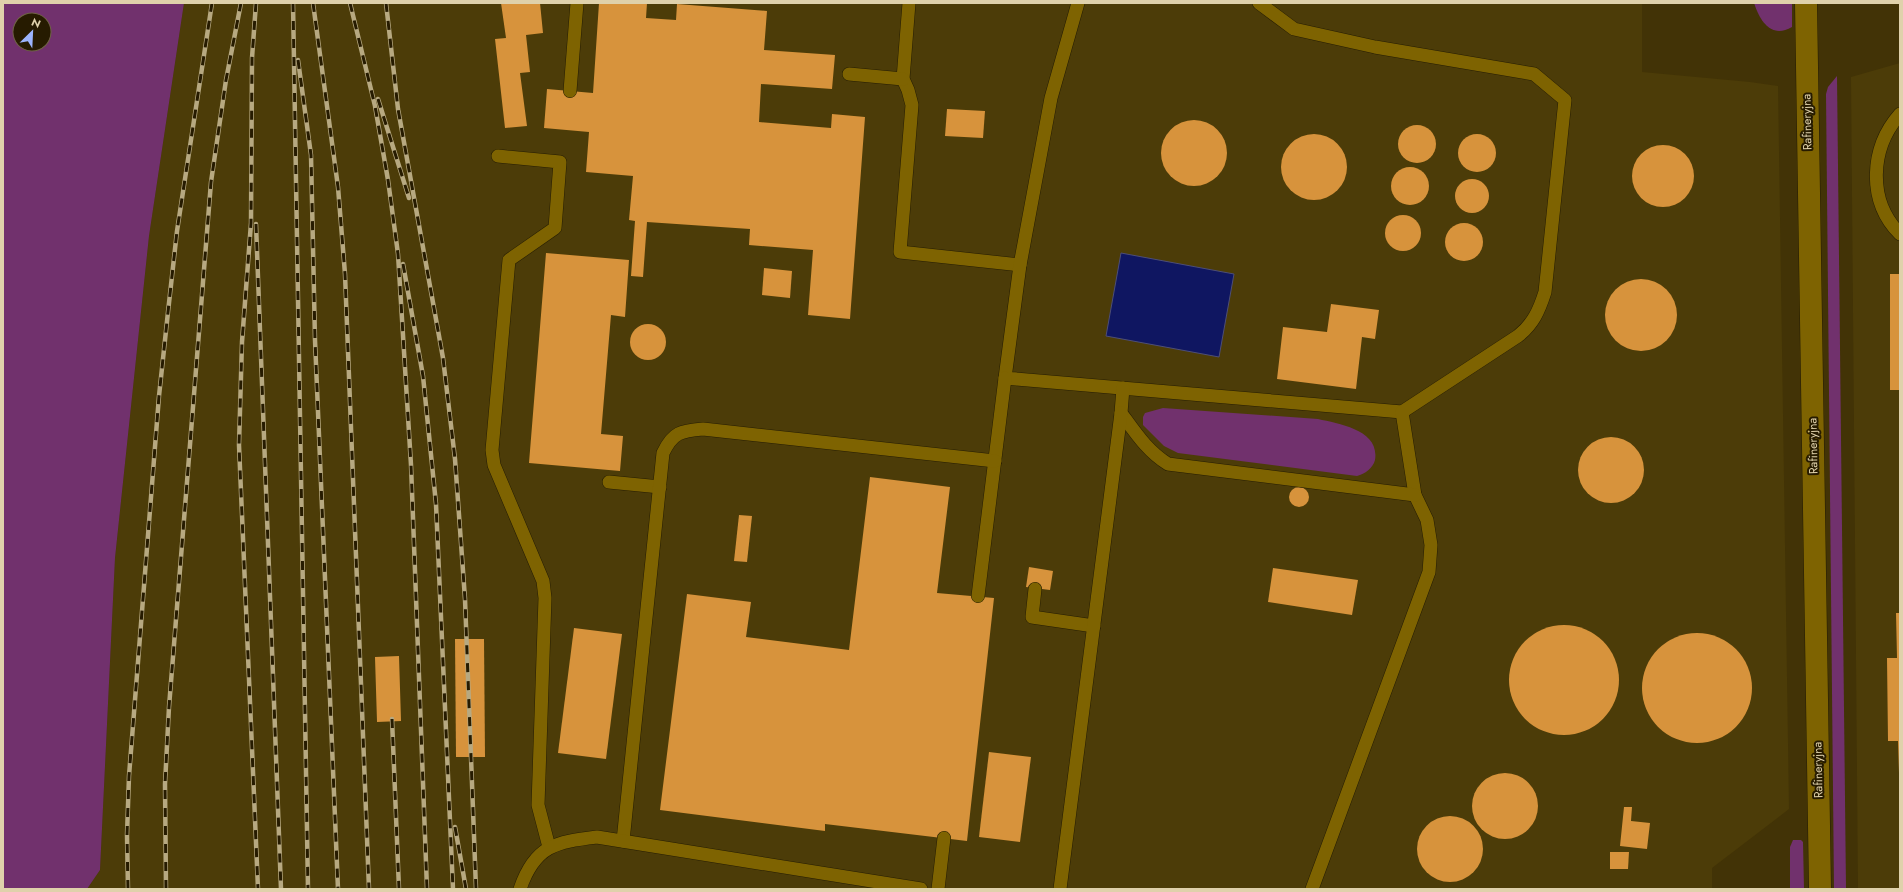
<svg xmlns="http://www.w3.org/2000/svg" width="1903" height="892" font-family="Jost,sans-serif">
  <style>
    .built { fill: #4c3c08 }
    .green { fill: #71316d; fill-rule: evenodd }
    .water { fill: #0f1661; stroke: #4d4e77 }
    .building { fill: #d7933c }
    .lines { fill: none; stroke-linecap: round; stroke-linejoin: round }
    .service-casing { stroke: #241c03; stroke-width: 14 }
    .tertiary-casing { stroke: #241c03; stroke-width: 23 }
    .service { stroke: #7e6301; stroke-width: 13 }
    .tertiary { stroke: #7e6301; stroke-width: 22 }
    .rail-casing { stroke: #b7a981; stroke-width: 4.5 }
    .rail { stroke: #261b00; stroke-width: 3; stroke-dasharray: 9; stroke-linecap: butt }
    .labels { text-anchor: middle; stroke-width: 4; stroke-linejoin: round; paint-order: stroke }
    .street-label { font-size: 12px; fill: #dfd1ab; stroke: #261b00 }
  </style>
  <rect width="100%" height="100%" fill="#423306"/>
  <g class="built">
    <path d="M184,3H1642V72L1750,82L1778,86L1789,809L1712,868V889H87L100,870L115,558L149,236Z"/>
    <path d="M1900,63V889H1858L1851,77Z"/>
  </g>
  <g class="green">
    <path d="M3,3H184L149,236L115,558L100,870L87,889L3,888ZM20,20H44V44H20Z"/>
    <path d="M1754,3H1792V27C1771,39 1760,21 1754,3Z"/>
    <path d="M1837,76L1846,889H1834L1826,94L1828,87Z"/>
    <path d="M1163,408L1318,419C1340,424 1380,430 1375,460C1373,468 1365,474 1357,476L1178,453L1164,446L1143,425V417L1145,413Z"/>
    <path d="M1793,840H1801L1803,842L1804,889H1790V847Z"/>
  </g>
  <path class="water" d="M1121,253L1234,274L1219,357L1106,336Z"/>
  <g class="building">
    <path d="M501,3H540L543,33L526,35L530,72L520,73L527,126L505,128L495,39L506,38Z"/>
    <path d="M599,3H647L646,18L676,20L677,4L767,11L764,50L835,55L832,89L761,84L759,122L831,128L832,114L865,117L850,319L808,315L813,250L749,245L750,229L647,222L643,277L631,276L635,221L629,220L633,176L586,172L589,132L544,128L547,89L593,93Z"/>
    <path d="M947,109L985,111L983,138L945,136Z"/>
    <circle cx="1194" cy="153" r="33"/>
    <circle cx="1417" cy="144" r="19"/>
    <circle cx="1477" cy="153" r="19"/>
    <circle cx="1314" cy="167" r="33"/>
    <circle cx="1663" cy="176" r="31"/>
    <circle cx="1410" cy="186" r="19"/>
    <circle cx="1472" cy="196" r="17"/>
    <circle cx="1403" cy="233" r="18"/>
    <circle cx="1464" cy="242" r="19"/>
    <path d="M546,253L629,260L625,317L611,315L601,434L623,436L620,471L529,463Z"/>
    <path d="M764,268L792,271L790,298L762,295Z"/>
    <rect x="1890" y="274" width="10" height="116"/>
    <circle cx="1641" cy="315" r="36"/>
    <path d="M1331,304L1379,310L1375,339L1362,337L1356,389L1277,379L1283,327L1327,332Z"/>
    <circle cx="648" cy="342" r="18"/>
    <circle cx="1611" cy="470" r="33"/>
    <path d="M870,477L950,487L937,593L994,598L967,841L825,824V831L660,810L687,594L751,602L746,637L849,650Z"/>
    <circle cx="1299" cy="497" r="10"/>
    <path d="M739,515L752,516L747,562L734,561Z"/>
    <path d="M1029,567L1053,571L1050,590L1026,587Z"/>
    <path d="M1273,568L1358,580L1352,615L1268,602Z"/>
    <path d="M1896,613H1900V773H1899L1898,741H1888L1887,658H1897Z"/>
    <circle cx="1564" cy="680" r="55"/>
    <path d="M574,628L622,634L606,759L558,753Z"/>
    <circle cx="1697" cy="688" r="55"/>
    <path d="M455,639H484L485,757H456Z"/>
    <path d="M399,656L401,721L377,722L375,657Z"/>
    <path d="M989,752L1031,757L1020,842L979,837Z"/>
    <circle cx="1505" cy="806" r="33"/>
    <path d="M1624,807H1632L1631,821L1650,823L1647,849L1620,846Z"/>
    <circle cx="1450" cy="849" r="33"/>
    <path d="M1610,852H1629L1628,869H1610Z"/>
  </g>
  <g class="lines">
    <g class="service-casing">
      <g id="service">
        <path d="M909,3L903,79L908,90L912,105L900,252L1020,265"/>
        <path d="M1078,3L1051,98L1020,265L1005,378L1402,412"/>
        <path d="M1259,3L1294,29L1375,47L1534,74L1565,100L1545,292C1539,311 1533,324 1518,336L1402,412L1415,495L1427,520L1431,545L1429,572L1312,889"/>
        <path d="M849,74L903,79"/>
        <path d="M570,91L577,3"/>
        <path d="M1900,114C1870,148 1867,201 1900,234"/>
        <path d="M498,156L560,162L555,228L509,260L492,450L494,465L543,581L545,598L538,805L549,847"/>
        <path d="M1123,388L1121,413C1135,432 1147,451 1168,464L1415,495"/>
        <path d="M609,482L660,487"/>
        <path d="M1035,589L1032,617L1094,626"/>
        <path d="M978,596L1005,378"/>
        <path d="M623,841L663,453C673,432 681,431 703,429L995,461"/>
        <path d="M520,889C535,845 556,842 597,837L921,889"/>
        <path d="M938,889L944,838"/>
        <path d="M1060,889L1121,413"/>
      </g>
    </g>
    <g class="tertiary-casing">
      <path id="tertiary" d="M1806,3L1820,889"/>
    </g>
    <use href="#service" class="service"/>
    <use href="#tertiary" class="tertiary"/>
    <g class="rail-casing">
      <g id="rail">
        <path d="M256,3L252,58L251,223L242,342L239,445L258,889"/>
        <path d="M293,3L308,889"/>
        <path d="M313,3L338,187L345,274L369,889"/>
        <path d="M350,3L375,106L388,180L398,254L411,465L427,889"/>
        <path d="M386,3L398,109L443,358L455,459L465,599L476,889"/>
        <path d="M298,60L311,155L315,340L338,889"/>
        <path d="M378,99L409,198"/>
        <path d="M256,224L281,889"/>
        <path d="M403,264L423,376L436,504L453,889"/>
        <path d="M392,719L399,889"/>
        <path d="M455,827L466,889"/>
        <path d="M128,889L127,835L129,776L159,396L168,312L177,231L212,3"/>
        <path d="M166,889L165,784L169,707L211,182L226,80L241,3"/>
      </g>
    </g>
    <use href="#rail" class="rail"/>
  </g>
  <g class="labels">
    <g class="street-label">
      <text transform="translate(1807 122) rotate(-91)" y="4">Rafineryjna</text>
      <text transform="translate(1813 446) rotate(-91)" y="4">Rafineryjna</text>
      <text transform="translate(1818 770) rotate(-91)" y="4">Rafineryjna</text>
    </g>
  </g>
  <rect width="1903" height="892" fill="none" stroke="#dfd1ab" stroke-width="8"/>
  <g transform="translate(32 32) rotate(24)"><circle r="19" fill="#261b00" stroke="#706444"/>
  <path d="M0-3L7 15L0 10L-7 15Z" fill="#9cb4fd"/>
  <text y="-6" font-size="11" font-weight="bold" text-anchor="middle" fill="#dfd1ab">N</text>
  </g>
</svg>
